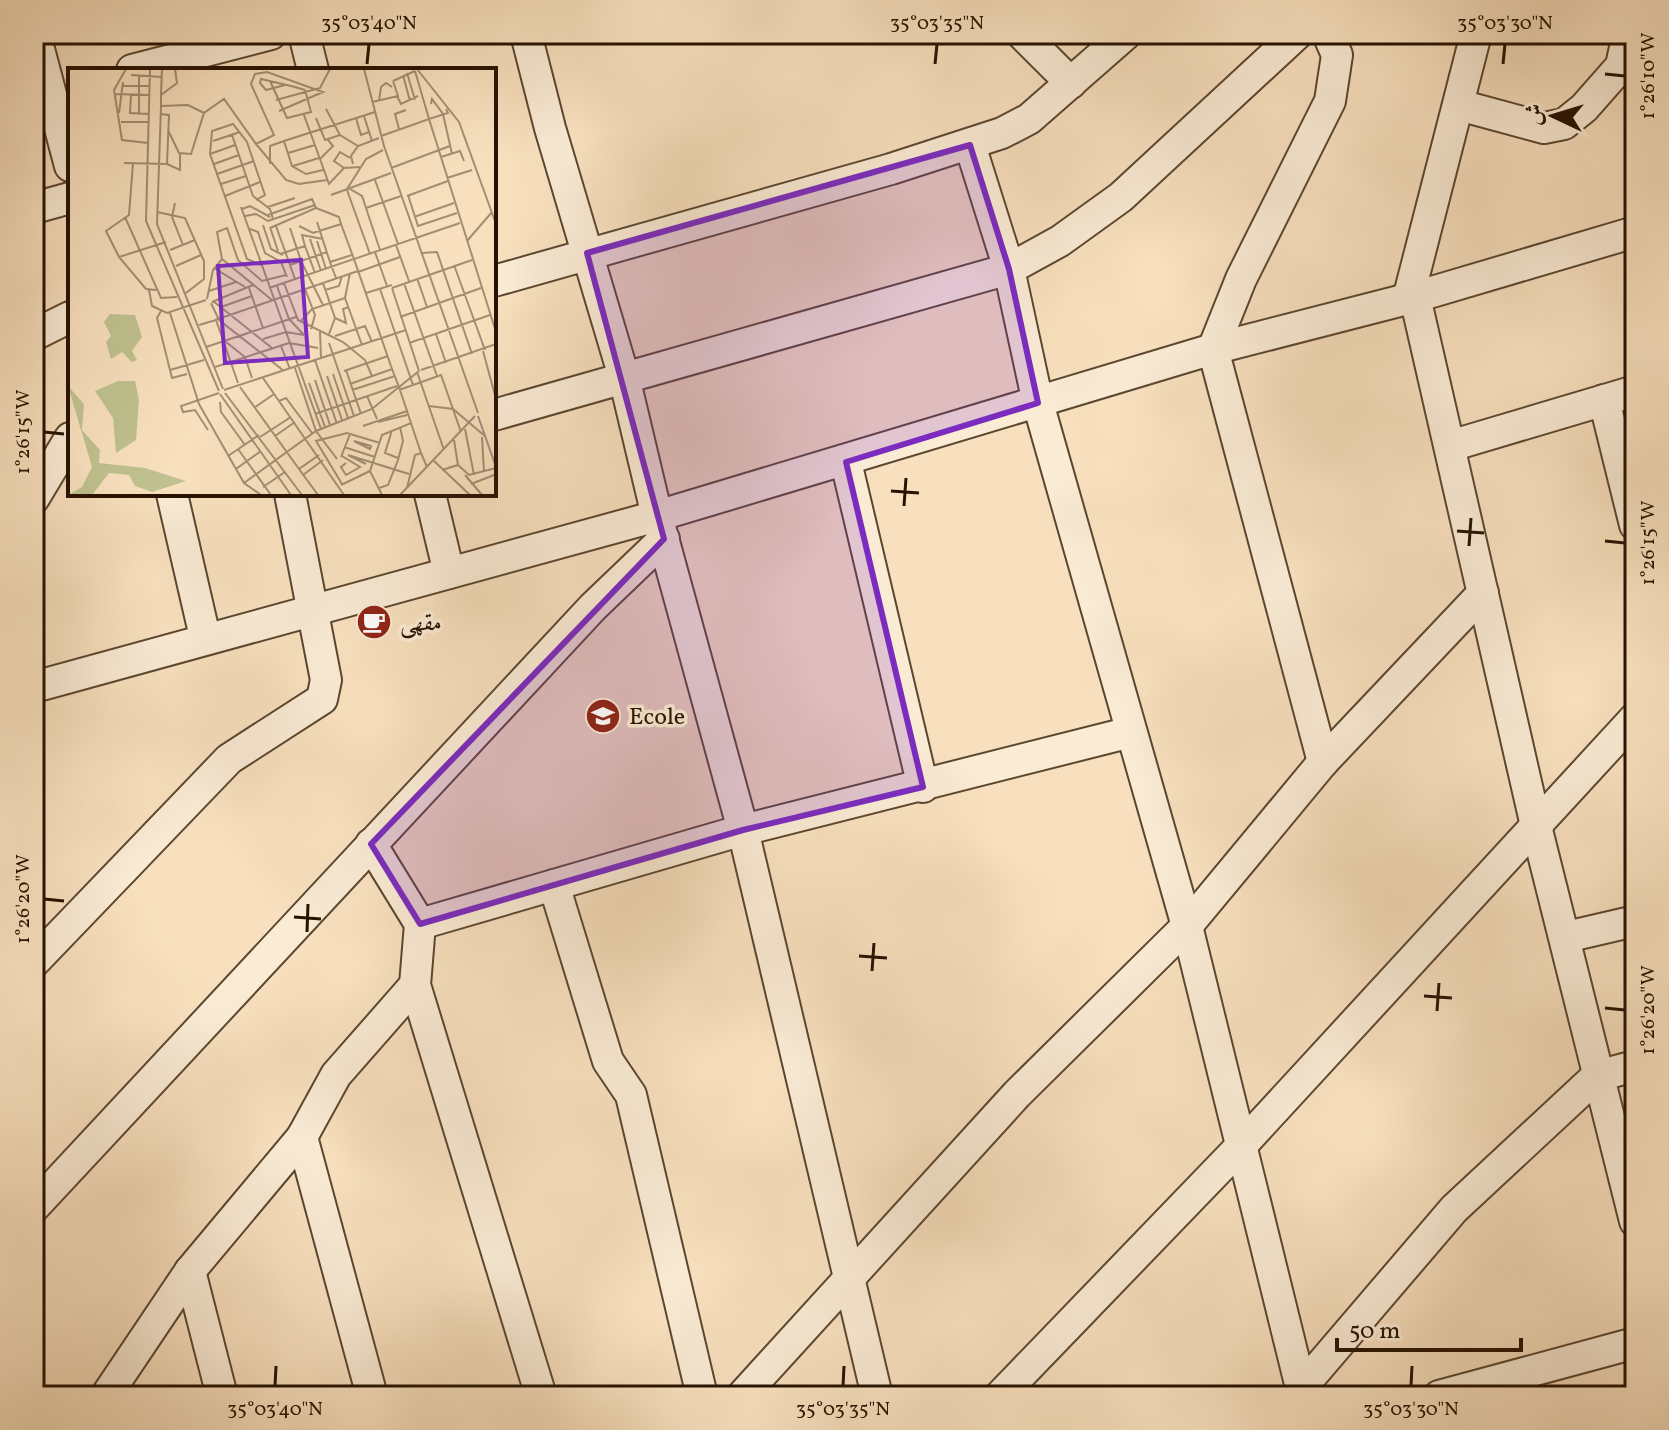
<svg xmlns="http://www.w3.org/2000/svg" width="1669" height="1430" font-family="Vollkorn,Amiri,serif">
  <style>
    .lines { fill: none; stroke-linecap: round; stroke-linejoin: round }
    .minor-casing { stroke: #5b4630; stroke-width: 34 }
    .minor { stroke: #faebd5; stroke-width: 30 }
    .marked { fill: #7b2cbf; fill-opacity: 0.2; stroke: #7b2cbf; stroke-width: 6; stroke-linejoin: round }
    .ticks { fill: none; stroke: #271201; stroke-width: 3 }
    .labels { text-anchor: middle; stroke-width: 7; stroke-linejoin: round; paint-order: stroke }
    .poi-label { font-size: 24px; fill: #271201; stroke: #faebd5; text-anchor: start }
    .inset-road { fill: none; stroke: #a48e72; stroke-width: 2 }
    .view { fill: #7b2cbf; fill-opacity: 0.15; stroke: #7b2cbf; stroke-width: 4 }
    .inset-edge { fill: none; stroke: #271201; stroke-width: 4 }
    .neatline { fill: none; stroke: #271201; stroke-width: 3 }
    .ticks-label { font-size: 20px; text-anchor: middle; fill: #271201 }
  </style>
  <rect width="100%" height="100%" fill="#f8e0be"/>
  <filter id="stains"><feTurbulence type="fractalNoise" baseFrequency=".0025" numOctaves="4"/><feColorMatrix values="0 0 0 0 .2 0 0 0 0 .09 0 0 0 0 .02 0 0 0 .5 -.17"/></filter>
  <radialGradient id="worn" r=".72"><stop offset=".6" stop-color="#630" stop-opacity="0"/><stop offset="1" stop-color="#630" stop-opacity=".3"/></radialGradient>
  <g class="lines">
    <g class="minor-casing">
      <g id="minor">
        <path d="M35,34L70,166"/>
        <path d="M304,34L313,70"/>
        <path d="M526,34L550,128L624,377L657,516L743,830L877,1396"/>
        <path d="M1022,34L1071,83"/>
        <path d="M132,70L271,34"/>
        <path d="M1459,105L1544,128L1564,124L1584,108L1621,66L1628,34"/>
        <path d="M970,145L1009,269L1038,403L1187,926L1303,1396"/>
        <path d="M34,208L70,198"/>
        <path d="M494,281L891,169L1002,133L1029,119L1126,34"/>
        <path d="M1415,297L1536,826L1635,1221"/>
        <path d="M1408,299L1476,34"/>
        <path d="M34,335L70,317"/>
        <path d="M1604,400L1635,525"/>
        <path d="M494,415L1009,269L1060,241L1121,197L1297,34"/>
        <path d="M1450,446L1635,391"/>
        <path d="M846,462L923,787"/>
        <path d="M172,494L205,637"/>
        <path d="M430,494L449,573"/>
        <path d="M34,498L70,438"/>
        <path d="M34,687L657,516L1213,349L1415,297L1635,232"/>
        <path d="M1323,762L1213,349L1241,279L1330,101L1337,55L1328,34"/>
        <path d="M371,844L420,924L415,985L541,1396"/>
        <path d="M554,885L608,1061L631,1095L702,1396"/>
        <path d="M420,924L743,830L1131,732"/>
        <path d="M1566,937L1635,921"/>
        <path d="M34,962L229,759L322,699L326,680L290,494"/>
        <path d="M302,1137L372,1396"/>
        <path d="M34,1207L593,607L664,539"/>
        <path d="M190,1271L222,1396"/>
        <path d="M1301,1388L1454,1209L1597,1076L1635,1066"/>
        <path d="M106,1396L190,1271L302,1137L336,1075L415,985"/>
        <path d="M742,1396L1017,1094L1187,926L1323,762L1483,593"/>
        <path d="M1000,1396L1241,1146L1635,718"/>
        <path d="M1439,1396L1635,1343"/>
      </g>
    </g>
    <use href="#minor" class="minor"/>
  </g>
  <path class="marked" d="M970,145L1009,269L1038,403L846,462L923,787L743,830L420,924L371,844L664,539L587,253Z"/>
  <path class="ticks" d="M367,64L369,44M935,64L937,44M1503,64L1505,44M1605,74L1625,76M44,432L64,434M891,491L919,493M904,506L906,478M1457,531L1484,533M1605,541L1625,543M1469,546L1471,518M44,899L64,901M294,917L321,919M307,932L308,904M859,956L887,958M872,971L874,943M1424,996L1452,998M1605,1008L1625,1010M1437,1011L1439,983M275,1386L276,1366M843,1386L844,1366M1411,1386L1412,1366"/>
  <defs>
    <g id="cafe-disc" transform="scale(1.8)"><circle r="9.5" fill="#8f2418" stroke="#faebd5"/><path d="M-5.5-4.5H6V0H3Q3 3.5 0 3.5H-2.5Q-5.5 3.5-5.5 0ZM3-3.2v2h1.7v-2ZM-6 4.5H4V6H-6Z" fill="#fff"/></g>
    <g id="school-disc" transform="scale(1.8)"><circle r="9.5" fill="#8f2418" stroke="#faebd5"/><path d="M0-5L7-2L0 1L-7-2ZM-4 1L0 2.5L4 1V4Q0 6-4 4Z" fill="#fff"/></g>
  </defs>
  <g fill-rule="evenodd">
    <use href="#cafe-disc" x="374" y="622"/>
    <use href="#school-disc" x="603" y="716"/>
  </g>
  <g class="labels">
    <g class="poi-label">
      <text x="400" y="630">مقهى</text>
      <text x="629" y="724">Ecole</text>
    </g>
  </g>
  <g transform="translate(68 68)">
    <rect width="428" height="428" fill="#f8e0be"/>
    <path d="M42,246L67,247L74,269L64,283L69,292L64,294L54,284L43,291L38,274L43,268L36,254ZM50,313H67L71,332L68,372L48,385L45,350L27,323ZM0,318L16,336L14,362L32,382L31,395L77,400L118,413L84,424L67,418L61,407L41,405L24,427H0L14,419L24,399Z" fill="#bfc290"/>
    <path class="inset-road" d="M58,1L46,22L54,72L80,75M82,1L78,153L151,323M94,1L93,27L109,15L107,1M296,1L316,78L410,345M349,1L391,54L428,156M347,3L361,51L380,45L378,41M339,5L347,32M63,7L94,9M335,7L342,33M202,13L219,50L243,44L237,22M325,13L347,3M217,17L198,22L192,15L193,11L227,19L237,22M55,18H81M46,26L81,27M63,27L62,45L80,46M93,27V38L120,37L136,45M329,28L333,36L350,28M208,32L252,20L262,1M311,33L313,19L318,15L324,19M304,34L330,28L325,13M363,36L364,31L375,46L384,86M93,38L89,156L155,321M258,41L272,67L290,78M51,45L55,14M71,45V8M236,47L261,116L276,100L292,99M296,48L304,73M248,50L257,72L272,67M288,50L293,67L301,64M53,54H80M331,61L327,46L338,42M100,62L111,85L123,86L136,45L156,31L188,76L206,67L183,16L187,6L199,4L255,24L211,43M164,67L185,128L202,141L205,151M313,68L361,51L428,264M145,73L172,64M188,76L218,112L231,116L259,112M220,85L247,77M142,86L167,77M373,89L392,83L396,93M252,91L265,78L260,72M56,95L99,96L101,47L92,46M65,95L61,147L38,163L51,189L78,221L88,222M99,96L112,102V86M146,96L171,87M202,96V78L216,73M285,96L283,88L290,78L311,70M225,98L251,90M276,100L266,93L272,84L282,90M323,100L382,78M255,102L238,106L224,98L216,73L307,44M149,106L186,93M379,110L404,102M307,112L330,176M153,116L178,108M279,121L298,91L315,82M282,121L294,128L312,182M279,122L302,186M263,127L323,105M340,127L350,158L389,145M157,128L192,114M339,128L380,113M188,132L197,127L179,74L165,56L144,63L142,86L179,191L193,197M107,135L104,149L115,177M173,139L253,361M200,139L227,130M298,140L333,128M174,141L182,138L202,149M89,144L117,150L136,193V211L118,225M200,147L244,131L248,140L202,160M177,148L188,146L200,153L247,137M57,149L93,230L109,229M346,149L386,135M249,154L262,194M195,157L203,181L215,187M208,158L227,211M231,158L245,165L273,156L271,149L248,140M202,159L210,183M222,160L233,193L259,184M182,161L190,164L197,185L213,194L219,209M242,171L253,203M249,173L258,201M399,173L424,144M328,177L341,213M237,178L247,205M102,182L127,172M307,184L319,218M354,185L369,184L404,286M212,186L237,178L234,167L255,171M51,189L98,174M222,197L233,193L255,237M386,197L417,282M108,198L133,187M146,200L177,219M290,204L332,189M282,205L277,230L294,277M268,210L262,194L284,187M349,210L359,239M216,215L230,252L275,274L297,292L304,308M255,215L267,250L261,266M336,215L369,308M209,218L221,251L236,267M181,220L195,260M201,220L286,191L273,156M324,220L351,303M324,220L404,192M237,221L247,247L243,261M312,221L345,317M81,222L84,238L99,245L138,232M257,222L271,218L274,208M141,223L168,214M298,225L324,217M139,231L145,202L154,191M204,232L154,191L149,164L159,160L170,192L194,213L218,207M145,233L204,280M144,234L185,217M143,235L151,252L216,303M153,239L184,228M93,243L89,250L104,310L119,306M102,245L131,336L176,415L193,427M332,249L413,220M267,250L278,255L275,241L281,239M147,252L290,203M232,254L244,241L277,230M131,257L148,252L170,315M252,264L253,290M368,266L378,295M267,268L297,258L304,274M195,271L218,264L236,267M158,274L177,289L184,310M221,275L250,280M261,275L286,348M341,275L422,247M213,278L222,301M138,279L228,249M415,283L428,331M247,292L269,356M147,299L221,275M227,300L248,363L269,391M324,301L286,191L392,155M102,302L136,292M278,302L293,346M353,302L428,276M276,303L320,288M349,304L376,382M265,306L280,350M259,308L274,352M195,310L276,427M247,312L262,357M241,315L257,359M282,316L324,301L331,319L351,303M172,319L231,401M156,322L338,262M284,322L327,308M331,322L373,307L393,364M157,325L234,427M152,326L223,427M299,328L309,351M211,333L218,330L244,365M152,334L153,344L177,377M361,338L385,341L418,369M186,340L206,326M247,346L329,318M410,348L428,399M310,354L339,347M295,358L339,343M397,361L406,407M140,362L127,342L115,344L113,338L151,325M324,362L317,385L330,390M207,368L227,354M192,369L223,349M414,369L416,404M386,372L390,397M286,373L303,378L302,381ZM276,379L307,389M170,381L203,427M160,388L191,367M274,388L292,399L278,407L273,399L278,395M273,389L282,366M366,393L402,427M298,396L280,387L341,406M168,401L193,383M374,402L390,397L401,407L428,400M235,407L255,392M397,407L414,427M176,415L248,363L304,341L331,319L343,355M274,416L248,373L279,365L312,375M403,416L426,407M273,417L302,403M195,419L217,404M311,420L320,417L330,392L335,373L332,359M339,420L347,387L353,385L359,399M250,427L231,401L251,387M314,427L302,403L314,367L343,355L353,385M332,427L407,348"/>
    <path class="view" d="M233,192L240,289L157,295L150,198Z"/>
    <rect width="428" height="428" class="inset-edge"/>
  </g>
  <rect width="1669" height="1430" fill="none" stroke="#f8e0be" stroke-width="88"/>
  <g transform="translate(1553 116) rotate(274)" stroke="#faebd5" stroke-width="6" paint-order="stroke">
  <path d="M0-6L14 30L0 20L-14 30Z" fill="#271201"/>
  <text y="-12" font-size="22" font-weight="bold" text-anchor="middle" fill="#271201">ش</text>
  </g>
  <path d="M1337 1338v12h184v-12" fill="none" stroke="#271201" stroke-width="4"/>
  <text x="1349" y="1338" font-size="24" fill="#271201" stroke="#faebd5" stroke-width="6" paint-order="stroke">50 m</text>
  <rect x="44" y="44" width="1581" height="1342" class="neatline"/>
  <g class="ticks-label">
    <text x="369" y="29">35°03'40"N</text>
    <text x="937" y="29">35°03'35"N</text>
    <text x="1505" y="29">35°03'30"N</text>
    <text transform="translate(1647 76) rotate(-90)" y="7">1°26'10"W</text>
    <text transform="translate(22 432) rotate(-90)" y="7">1°26'15"W</text>
    <text transform="translate(1647 543) rotate(-90)" y="7">1°26'15"W</text>
    <text transform="translate(22 899) rotate(-90)" y="7">1°26'20"W</text>
    <text transform="translate(1647 1010) rotate(-90)" y="7">1°26'20"W</text>
    <text x="275" y="1415">35°03'40"N</text>
    <text x="843" y="1415">35°03'35"N</text>
    <text x="1411" y="1415">35°03'30"N</text>
  </g>
  <rect width="100%" height="100%" filter="url(#stains)"/>
  <rect width="100%" height="100%" fill="url(#worn)"/>
</svg>
